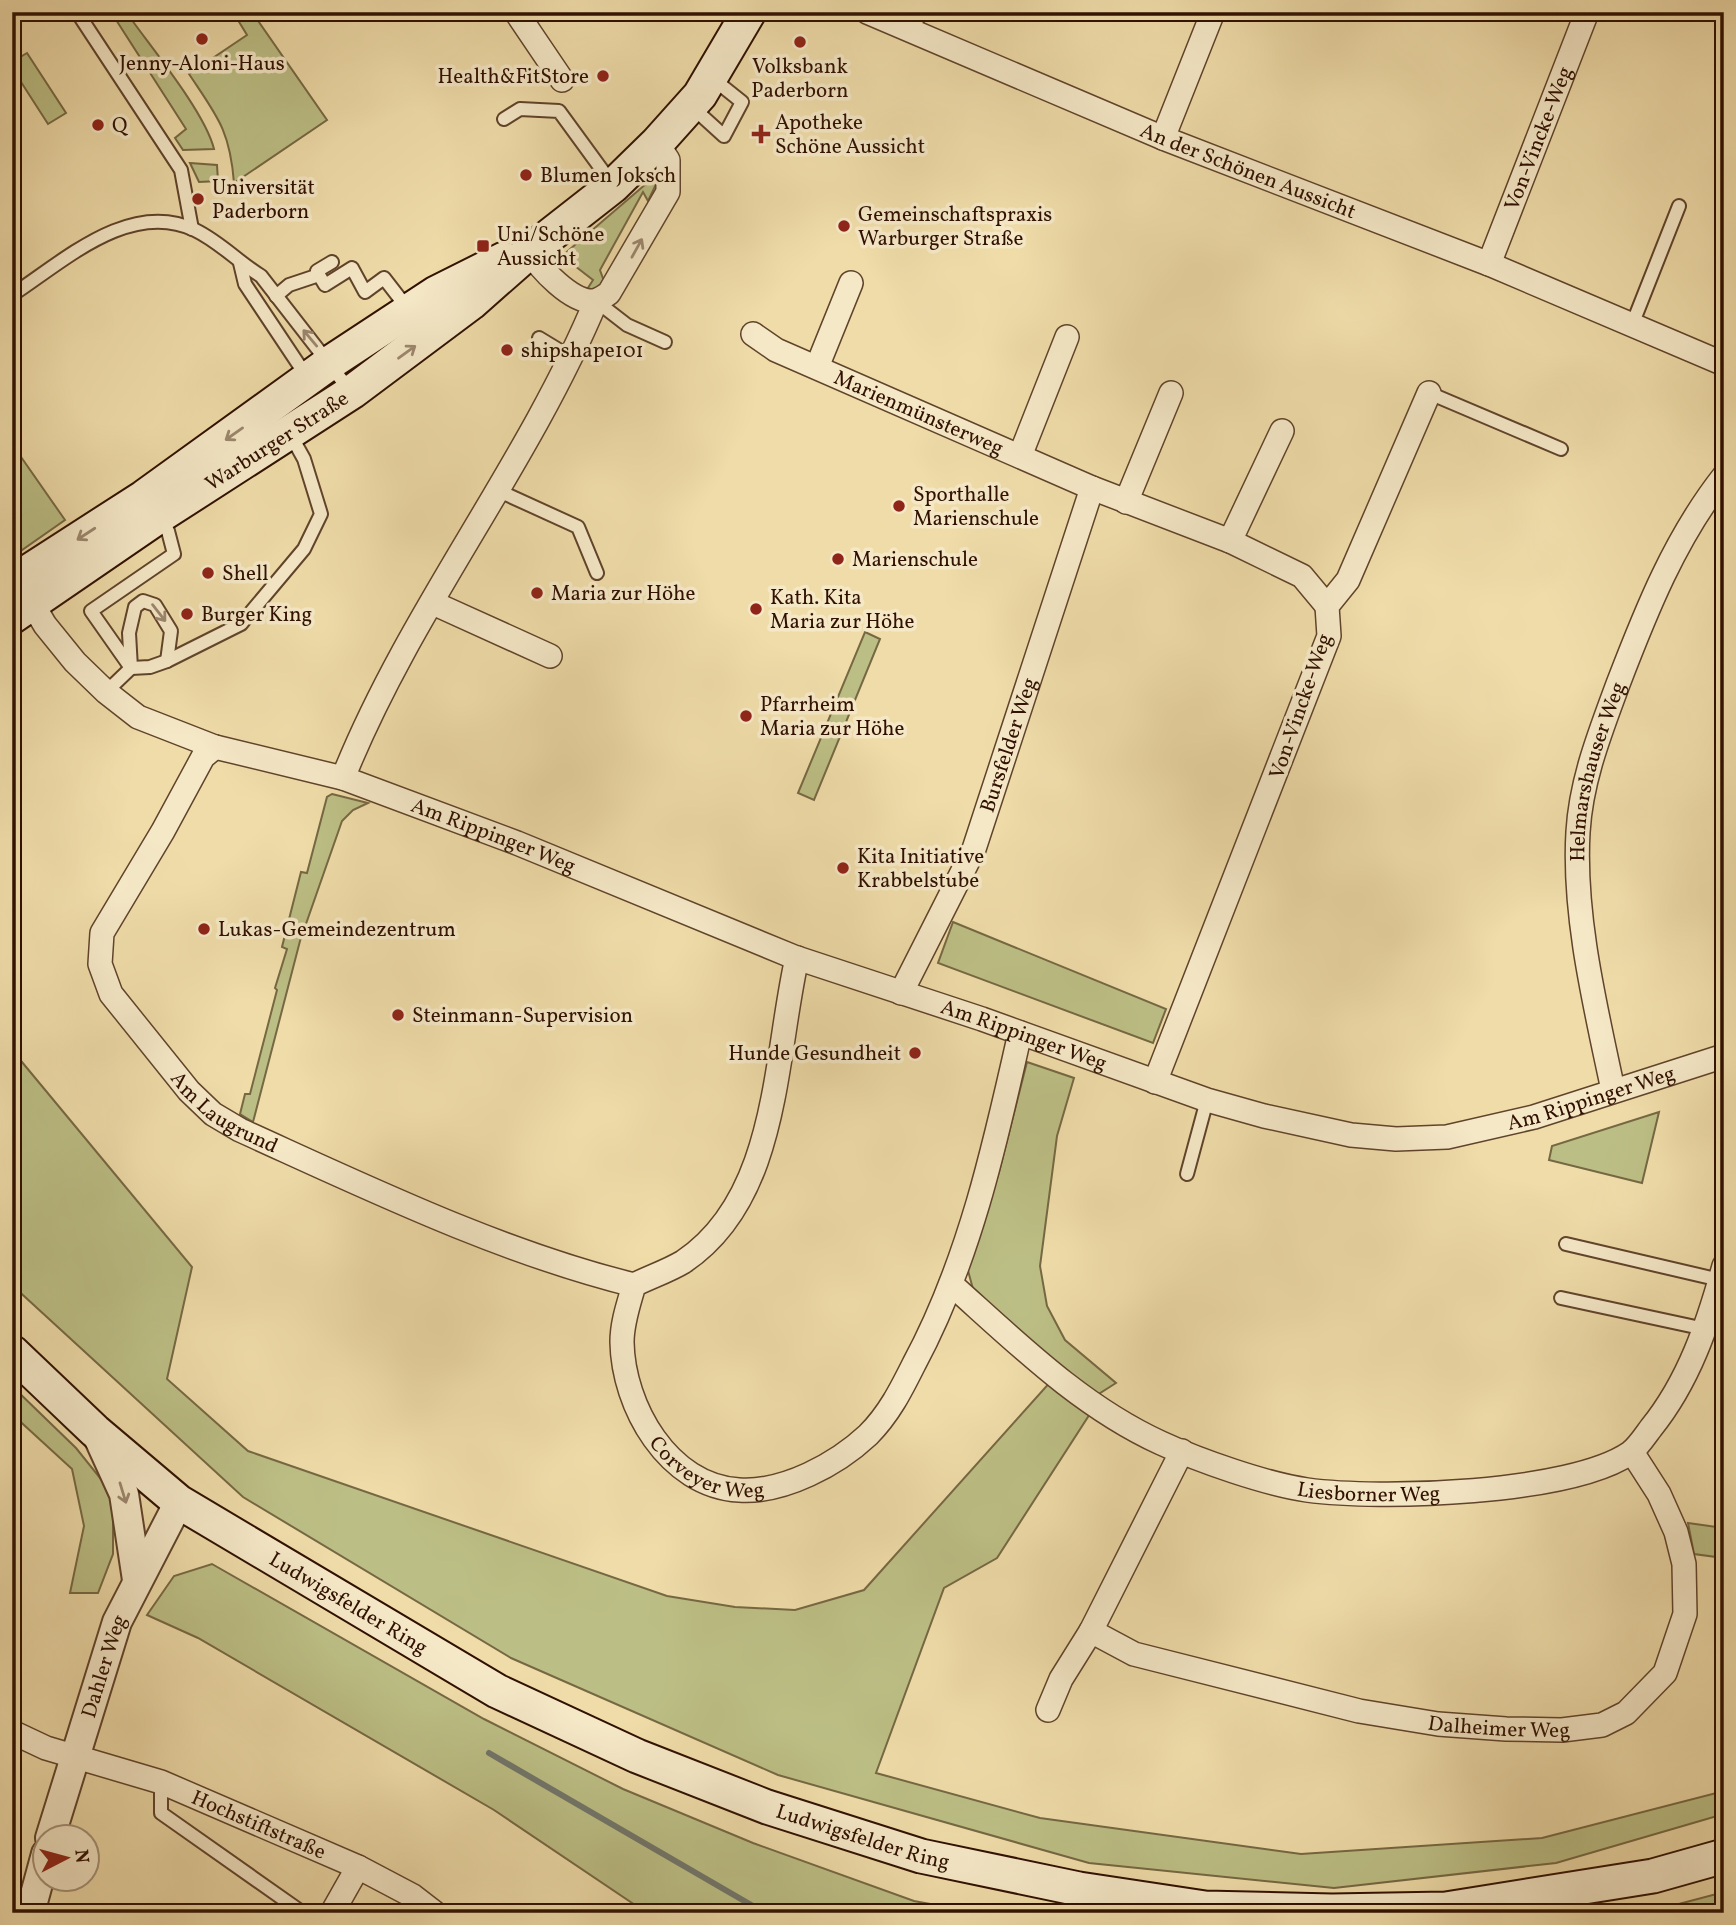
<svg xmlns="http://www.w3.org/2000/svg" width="1736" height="1925" font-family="Vollkorn,serif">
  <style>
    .green { fill: #bcbf85; stroke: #766843; stroke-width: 2 }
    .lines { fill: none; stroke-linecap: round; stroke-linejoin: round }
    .stream { stroke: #71766a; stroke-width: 6 }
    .service-casing { stroke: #60432b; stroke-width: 16 }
    .minor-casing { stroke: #60432b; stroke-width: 26 }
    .tertiary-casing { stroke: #60432b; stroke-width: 32 }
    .secondary-casing { stroke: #301001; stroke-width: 37 }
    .service { stroke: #f5e8c7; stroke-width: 12 }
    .minor { stroke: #f5e8c7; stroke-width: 23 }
    .tertiary { stroke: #f5e8c7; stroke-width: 28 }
    .secondary { stroke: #f5e8c7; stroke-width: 33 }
    .oneway { stroke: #9c876e }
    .poi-dot { fill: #8f2418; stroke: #f5e8c7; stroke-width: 2.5 }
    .labels { text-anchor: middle; stroke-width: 7; stroke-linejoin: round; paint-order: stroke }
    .poi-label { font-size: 21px; fill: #301001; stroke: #f5e8c7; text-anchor: start }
    .street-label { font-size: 21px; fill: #301001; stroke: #f5e8c7 }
  </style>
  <rect width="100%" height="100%" fill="#efdca9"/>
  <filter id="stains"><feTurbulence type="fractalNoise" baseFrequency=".00286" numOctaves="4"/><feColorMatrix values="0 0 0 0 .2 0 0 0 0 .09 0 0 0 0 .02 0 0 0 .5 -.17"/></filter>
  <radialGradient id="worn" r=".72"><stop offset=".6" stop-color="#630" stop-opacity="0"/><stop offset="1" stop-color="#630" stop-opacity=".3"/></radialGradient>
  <g class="green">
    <path d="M111,12H126C150,46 205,112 214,149L183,150L175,138L186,129Z"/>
    <path d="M233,12H252L327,120L234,183C230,130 217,116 189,74L247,35Z"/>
    <path d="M27,53L66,113L48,124L12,68V62Z"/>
    <path d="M190,163L217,165L218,181L199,182Z"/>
    <path d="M654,177L659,178L648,201L643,192L600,270L606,287L586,291L593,280L562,256Z"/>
    <path d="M12,444L65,520L12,557Z"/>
    <path d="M865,632L880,639L814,800L798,793Z"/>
    <path d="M332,794L368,803L353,810L342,821L300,941L253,1122L240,1114L245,1094H250L277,990L275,988L287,949L282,947L301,872L307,873L327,797Z"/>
    <path d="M953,922L1166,1009L1153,1043L938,963Z"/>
    <path d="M12,1050L192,1267L167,1379L248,1451L667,1596L735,1607L795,1610L864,1590L1052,1380L1095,1406L997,1558L944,1588L876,1773L1040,1818L1301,1854L1542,1838L1724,1791V1814L1556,1863L1334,1888L1089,1863L778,1775L511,1658L243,1497L12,1285Z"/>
    <path d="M1027,1062L1074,1078L1057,1136L1040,1266L1047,1306L1065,1340L1116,1383L1097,1395L1060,1368L973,1289L967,1267L999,1172Z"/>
    <path d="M1659,1112L1642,1183L1549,1160L1552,1146Z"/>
    <path d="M12,1386L76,1448L113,1494V1554L98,1593H70L84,1526L72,1469L12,1414Z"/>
    <path d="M1688,1523L1724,1528V1558L1694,1554Z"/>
    <path d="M212,1564L484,1719L623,1789L753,1843L914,1901L979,1913H647L494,1810L198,1638L147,1615L174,1576Z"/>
    <path d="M1724,1892V1913H1646L1656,1910Z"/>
  </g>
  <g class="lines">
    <path class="stream" d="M489,1753L765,1913"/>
    <g class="service-casing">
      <g id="service">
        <path d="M77,12L181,170L192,229"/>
        <path d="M913,31L920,12"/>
        <path d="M691,106L724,136L742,102L712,78"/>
        <path d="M504,119L520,109L559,111L613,185"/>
        <path d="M240,263L245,284L307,377"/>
        <path d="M319,275L317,271L332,262"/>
        <path d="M12,295C64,261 130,199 195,230C220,242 238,262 261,276L351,392"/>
        <path d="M276,296L289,285L319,275L325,285L352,268L365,292L384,278L408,309"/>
        <path d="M596,301L627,325L665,342"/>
        <path d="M1632,325L1679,206"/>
        <path d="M539,338L572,358"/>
        <path d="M1429,393L1561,449"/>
        <path d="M499,491L578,527L597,573"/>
        <path d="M158,517L168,531L174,554L91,611L131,668L150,667L167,661L241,624L304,549L321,514L304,459L289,432"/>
        <path d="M106,692L131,668L129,633L135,607L143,601L155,605L171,631L167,661"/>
        <path d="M1187,1174L1207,1100"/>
        <path d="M1566,1244L1720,1280"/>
        <path d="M1561,1298L1705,1329"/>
        <path d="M161,1782V1813L303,1913"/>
      </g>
    </g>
    <g class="minor-casing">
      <g id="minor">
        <path d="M516,12L562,80"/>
        <path id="s1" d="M867,12L1163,138L1489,264L1724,364"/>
        <path d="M1163,138L1213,12"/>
        <path d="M530,251C539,268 572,303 594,301C599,300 605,296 609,293L668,192V160L657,143"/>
        <path id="s2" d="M1489,264L1587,12"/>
        <path id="s3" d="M753,334L776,350L1092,488L1230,541L1302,576L1327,606"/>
        <path d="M817,367L851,283"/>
        <path d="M1020,456L1067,337"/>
        <path d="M1126,502L1171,393"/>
        <path d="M1230,541L1282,431"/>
        <path id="s4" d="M26,593L45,625L75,662L106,692L138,717L215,747L343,778L517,843L794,957L982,1019L1207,1100L1264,1116L1351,1135L1396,1139L1447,1137L1534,1117L1724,1056"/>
        <path d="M433,603L550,656"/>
        <path id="s5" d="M215,747L203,757L163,831L102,933L100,964L111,994L189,1091L213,1114L240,1130C366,1187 500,1252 634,1285"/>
        <path d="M343,778C410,610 527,467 596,301"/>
        <path id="s6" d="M797,958C774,1059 779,1198 683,1262C668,1271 650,1277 634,1285C629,1303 622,1322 622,1342C623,1406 668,1486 739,1490C784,1493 837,1464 868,1435C889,1414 901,1390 914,1364C969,1262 995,1145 1020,1033"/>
        <path id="s7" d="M901,993L974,849L1092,488"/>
        <path d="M1155,1082L1329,636L1327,606L1348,580L1429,393"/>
        <path id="s8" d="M1613,1090C1596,1009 1573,916 1578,832C1581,780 1600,733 1618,684C1646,611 1675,538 1724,476"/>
        <path id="s9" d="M951,1284C1016,1342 1080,1406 1161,1443C1200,1461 1266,1484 1307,1490C1380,1500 1570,1494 1630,1453C1638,1447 1645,1436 1651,1428C1689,1381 1708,1324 1724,1266"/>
        <path id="s10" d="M1091,1631L1134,1654L1359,1711L1438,1724L1506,1729L1562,1730L1602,1725L1626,1713L1665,1673L1685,1614L1684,1564L1676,1532L1659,1494L1632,1452"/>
        <path d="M1048,1710L1061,1679L1091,1631L1182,1451"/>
        <path id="s11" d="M12,1732L46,1748L161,1782L358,1867L413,1896L435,1913"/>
        <path d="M332,1913L358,1867"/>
      </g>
    </g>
    <g class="tertiary-casing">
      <g id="tertiary">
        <path d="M98,1437L124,1494L137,1580"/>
        <path id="s12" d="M50,1838L117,1622L179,1502"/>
        <path d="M30,1913L46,1854"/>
      </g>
    </g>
    <g class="secondary-casing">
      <g id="secondary">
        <path d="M12,582L144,497L331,362L436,293L504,259"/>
        <path id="s13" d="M12,617L158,517L352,392L471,303L530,251L613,186L657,143L700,95L749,12"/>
        <path id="s14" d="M12,1352L95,1431L179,1502L497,1691L637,1756L767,1807L921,1856L1079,1889L1205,1908L1332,1911L1446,1909L1653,1876L1724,1856"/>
      </g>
    </g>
    <use href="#service" class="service"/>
    <use href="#minor" class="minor"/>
    <use href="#tertiary" class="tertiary"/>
    <use href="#secondary" class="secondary"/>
  </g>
  <defs><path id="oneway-shaft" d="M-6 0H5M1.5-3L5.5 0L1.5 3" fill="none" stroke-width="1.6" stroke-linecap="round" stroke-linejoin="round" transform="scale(1.75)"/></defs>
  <g class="oneway">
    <use href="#oneway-shaft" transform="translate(637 248) rotate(-61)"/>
    <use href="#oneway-shaft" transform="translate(310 338) rotate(-130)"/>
    <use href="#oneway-shaft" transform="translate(407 352) rotate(-36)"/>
    <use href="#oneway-shaft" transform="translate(234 434) rotate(145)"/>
    <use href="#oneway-shaft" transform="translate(86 534) rotate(147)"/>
    <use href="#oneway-shaft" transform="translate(159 613) rotate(52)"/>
    <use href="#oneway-shaft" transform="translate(123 1493) rotate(73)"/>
  </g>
  <g class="poi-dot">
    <circle cx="202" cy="39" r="7"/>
    <circle cx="800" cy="42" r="7"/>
    <circle cx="603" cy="76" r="7"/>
    <circle cx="98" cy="125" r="7"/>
    <path d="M757.5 123.5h7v7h7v7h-7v7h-7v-7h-7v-7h7z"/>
    <circle cx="526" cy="175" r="7"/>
    <circle cx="198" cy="199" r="7"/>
    <circle cx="844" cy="226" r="7"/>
    <rect x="476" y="239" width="14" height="14" rx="3.5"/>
    <circle cx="507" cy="350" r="7"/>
    <circle cx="899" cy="506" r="7"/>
    <circle cx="838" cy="559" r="7"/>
    <circle cx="208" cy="573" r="7"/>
    <circle cx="537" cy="593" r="7"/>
    <circle cx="756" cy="609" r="7"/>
    <circle cx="187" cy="614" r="7"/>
    <circle cx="746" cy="716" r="7"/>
    <circle cx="843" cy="868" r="7"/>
    <circle cx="204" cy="929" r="7"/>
    <circle cx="398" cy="1015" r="7"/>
    <circle cx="915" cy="1053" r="7"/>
  </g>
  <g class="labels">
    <g class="poi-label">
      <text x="202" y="70" text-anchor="middle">Jenny-Aloni-Haus</text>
      <text x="800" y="73" text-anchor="middle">Volksbank<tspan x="800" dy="24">Paderborn</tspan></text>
      <text x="589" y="83" text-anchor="end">Health&amp;FitStore</text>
      <text x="775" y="129">Apotheke<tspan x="775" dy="24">Schöne Aussicht</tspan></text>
      <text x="112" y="132">Q</text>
      <text x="540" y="182">Blumen Joksch</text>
      <text x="212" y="194">Universität<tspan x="212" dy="24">Paderborn</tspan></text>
      <text x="858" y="221">Gemeinschaftspraxis<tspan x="858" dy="24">Warburger Straße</tspan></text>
      <text x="497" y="241">Uni/Schöne<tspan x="497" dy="24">Aussicht</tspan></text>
      <text x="521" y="357">shipshape101</text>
      <text x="913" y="501">Sporthalle<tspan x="913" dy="24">Marienschule</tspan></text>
      <text x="852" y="566">Marienschule</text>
      <text x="222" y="580">Shell</text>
      <text x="551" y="600">Maria zur Höhe</text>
      <text x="770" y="604">Kath. Kita<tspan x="770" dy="24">Maria zur Höhe</tspan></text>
      <text x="201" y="621">Burger King</text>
      <text x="760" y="711">Pfarrheim<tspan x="760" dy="24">Maria zur Höhe</tspan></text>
      <text x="857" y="863">Kita Initiative<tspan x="857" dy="24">Krabbelstube</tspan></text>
      <text x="218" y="936">Lukas-Gemeindezentrum</text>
      <text x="412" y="1022">Steinmann-Supervision</text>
      <text x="901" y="1060" text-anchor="end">Hunde Gesundheit</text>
    </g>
    <g class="street-label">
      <text dy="7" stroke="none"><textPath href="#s2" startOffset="135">Von-Vincke-Weg</textPath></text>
      <text dy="7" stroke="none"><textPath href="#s1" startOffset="413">An der Schönen Aussicht</textPath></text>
      <text dy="7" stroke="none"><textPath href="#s3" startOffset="184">Marienmünsterweg</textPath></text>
      <text dy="7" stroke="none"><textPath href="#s13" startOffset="318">Warburger Straße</textPath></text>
      <text transform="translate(1300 706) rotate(-71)" y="7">Von-Vincke-Weg</text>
      <text dy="7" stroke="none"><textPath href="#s7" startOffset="271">Bursfelder Weg</textPath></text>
      <text dy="7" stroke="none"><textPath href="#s8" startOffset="324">Helmarshauser Weg</textPath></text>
      <text dy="7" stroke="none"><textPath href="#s4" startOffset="544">Am Rippinger Weg</textPath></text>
      <text dy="7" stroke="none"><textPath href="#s4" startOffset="1111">Am Rippinger Weg</textPath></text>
      <text dy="7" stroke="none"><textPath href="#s4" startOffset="1699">Am Rippinger Weg</textPath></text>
      <text dy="7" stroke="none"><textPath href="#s5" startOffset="448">Am Laugrund</textPath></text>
      <text dy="7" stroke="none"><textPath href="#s6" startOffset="614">Corveyer Weg</textPath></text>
      <text dy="7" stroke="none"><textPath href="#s9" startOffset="480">Liesborner Weg</textPath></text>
      <text dy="7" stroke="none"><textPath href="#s14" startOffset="422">Ludwigsfelder Ring</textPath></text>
      <text dy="7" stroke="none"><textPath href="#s12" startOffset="180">Dahler Weg</textPath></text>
      <text dy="7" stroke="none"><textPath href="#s10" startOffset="422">Dalheimer Weg</textPath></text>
      <text dy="7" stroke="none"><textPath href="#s11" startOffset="264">Hochstiftstraße</textPath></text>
      <text dy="7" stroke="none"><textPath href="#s14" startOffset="989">Ludwigsfelder Ring</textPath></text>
    </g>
  </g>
  <rect width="1736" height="1925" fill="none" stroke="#efdca9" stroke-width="42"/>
  <rect x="14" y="14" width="1708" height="1897" fill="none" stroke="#301001" stroke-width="3.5"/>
  <rect x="21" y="21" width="1694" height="1883" fill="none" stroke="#301001" stroke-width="2"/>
  <g transform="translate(66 1858) rotate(84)"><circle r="33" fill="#f5e8c7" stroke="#a69278" stroke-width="2"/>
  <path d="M0-5L12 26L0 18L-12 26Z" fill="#8f2418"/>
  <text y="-10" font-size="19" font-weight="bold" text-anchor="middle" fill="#301001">N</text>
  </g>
  <rect width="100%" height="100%" filter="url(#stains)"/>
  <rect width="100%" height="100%" fill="url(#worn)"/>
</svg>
